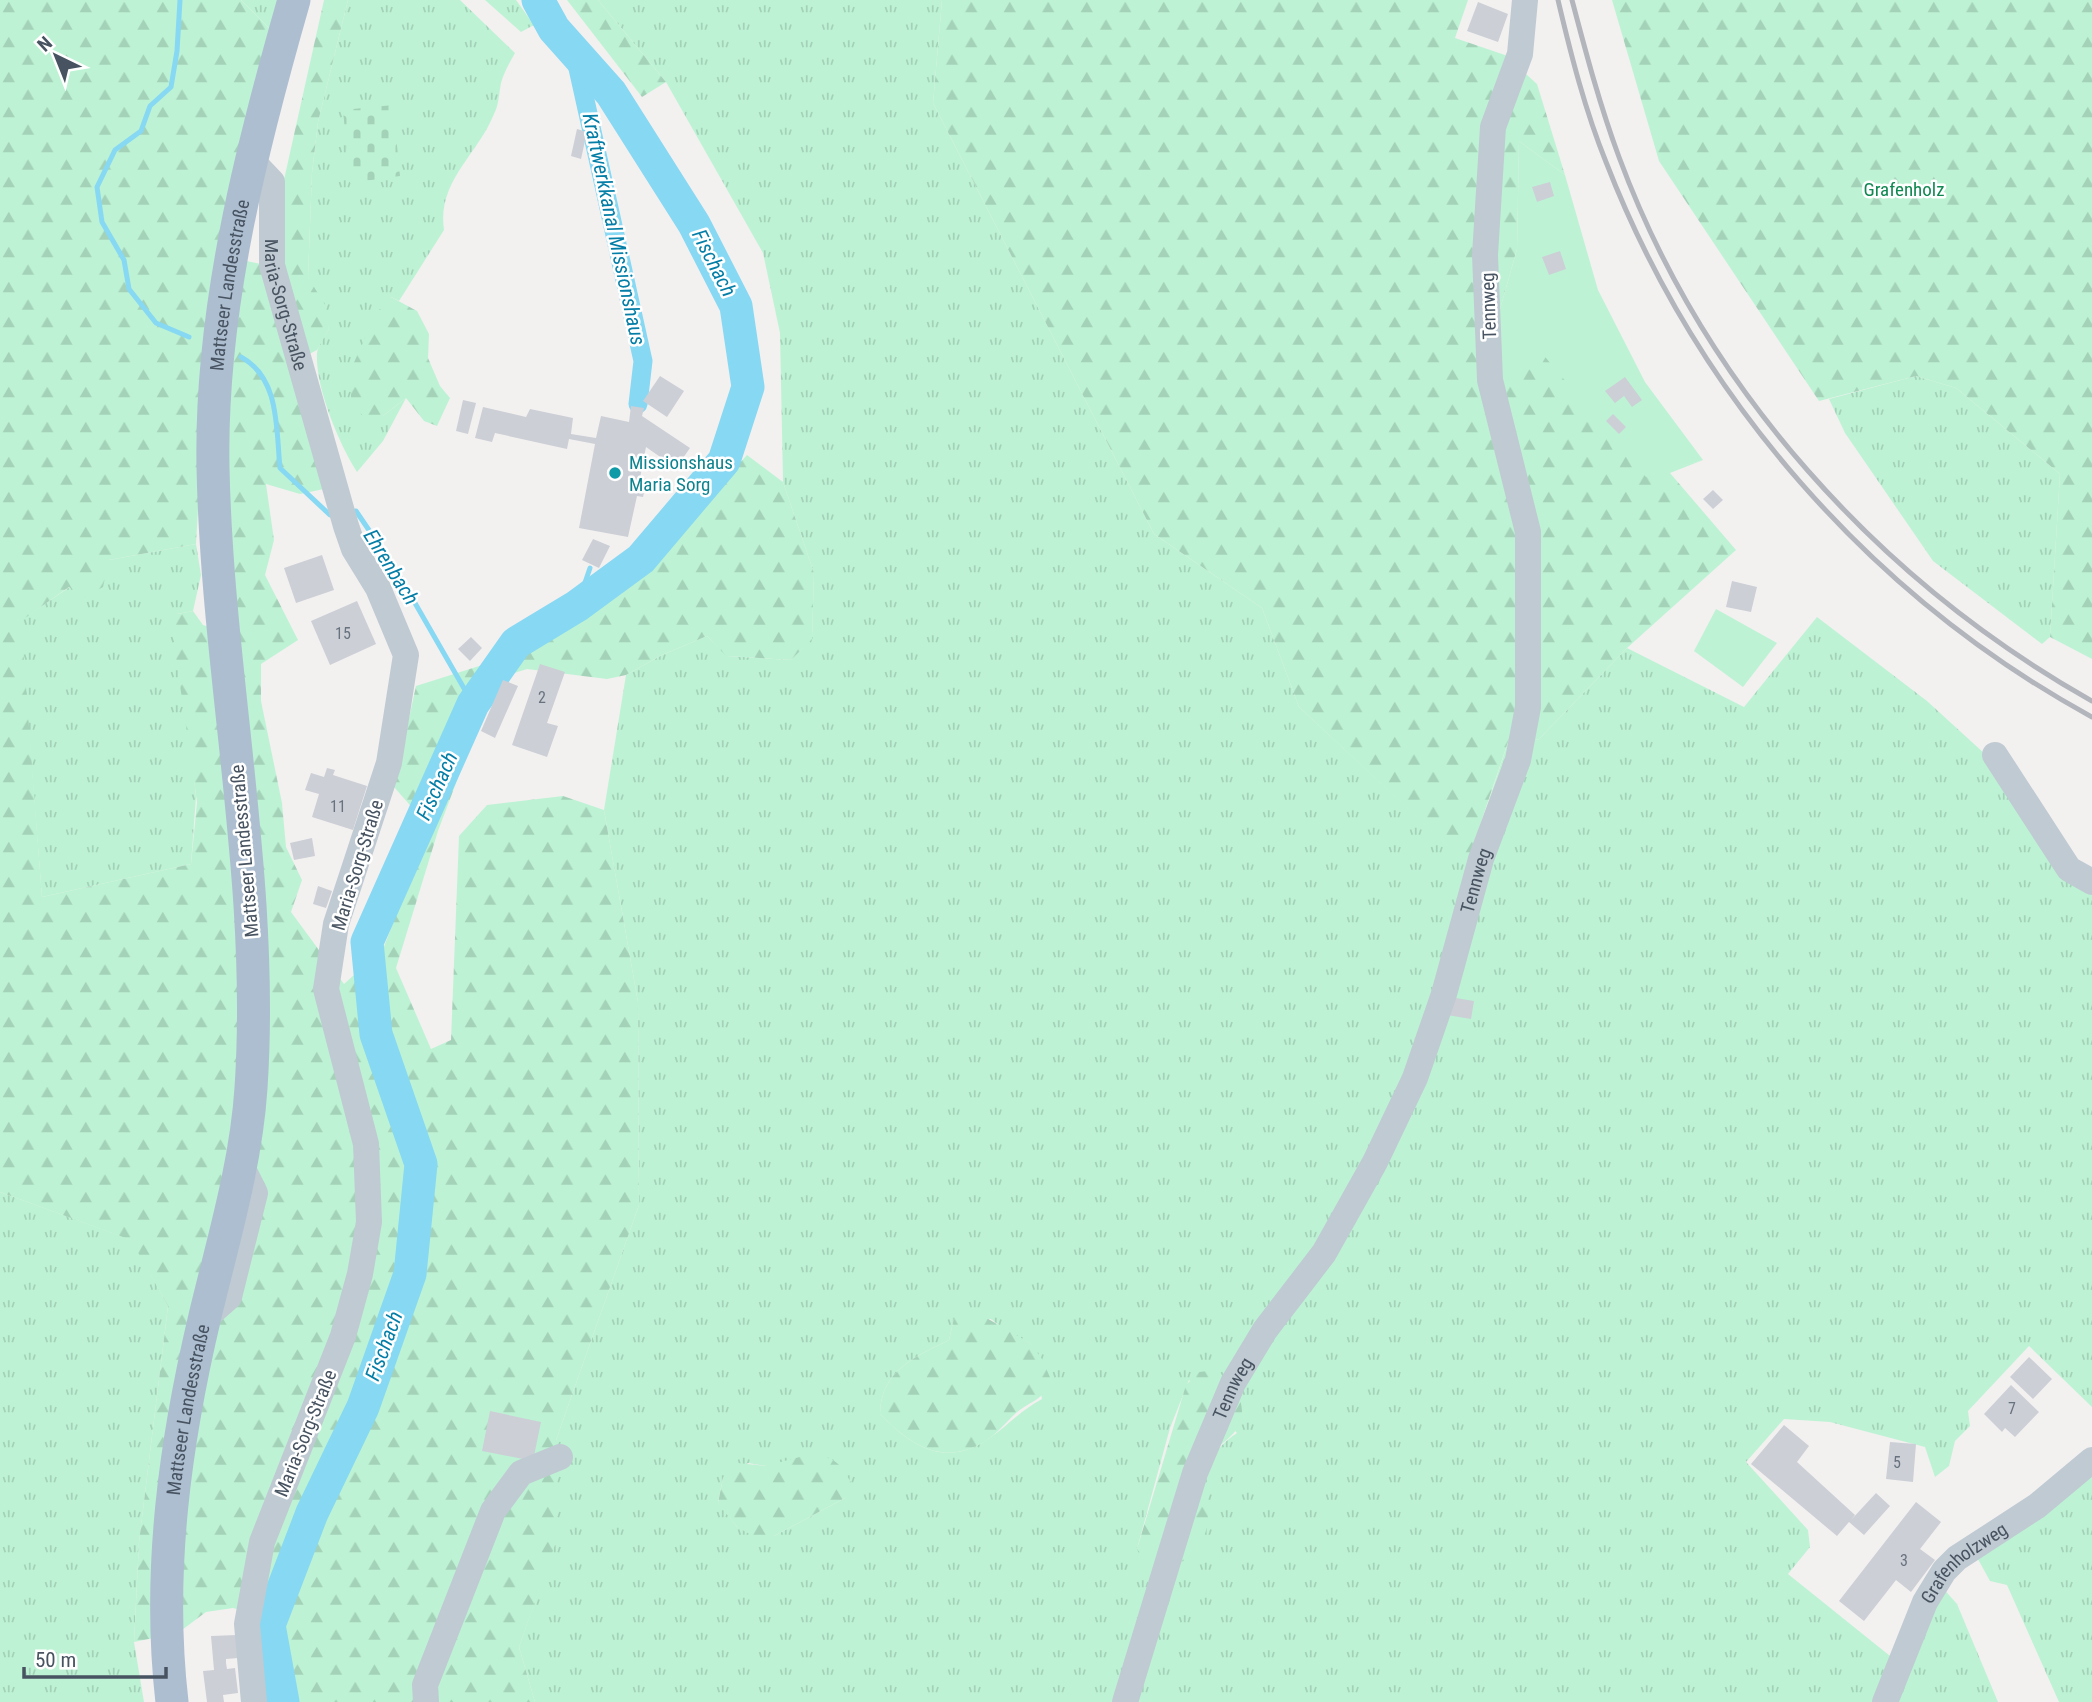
<svg xmlns="http://www.w3.org/2000/svg" width="2092" height="1702" font-family="'Roboto Condensed',sans-serif">
  <style>
    .grass { fill: url(#grass-tufts); fill-rule: evenodd }
    .forest { fill: url(#forest-firs) }
    .cemetery { fill: url(#cemetery-stones) }
    .green { fill: #bdf3d4 }
    .lines { fill: none; stroke-linecap: round; stroke-linejoin: round }
    .stream { stroke: #87d8f3; stroke-width: 5 }
    .canal { stroke: #87d8f3; stroke-width: 19 }
    .river { stroke: #87d8f3; stroke-width: 33 }
    .building { fill: #cccfd6 }
    .minor { stroke: #c0cad3; stroke-width: 26 }
    .major { stroke: #aebed1; stroke-width: 33 }
    .rail { stroke: #b2b5bb; stroke-width: 5 }
    .culture-dot { fill: #0f9aa8; stroke: #fff; stroke-width: 2.5 }
    .labels { text-anchor: middle; stroke-width: 5; stroke-linejoin: round; paint-order: stroke }
    .number-label { font-size: 16px; fill: #68727e }
    .park-label { font-size: 19px; fill: #108851; stroke: #fff }
    .street-label { font-size: 19px; fill: #475360; stroke: #fff }
    .culture-label { font-size: 19px; fill: #0d838f; stroke: #fff; text-anchor: start }
    .water-label { font-size: 21px; font-style: italic; fill: #047ea7; stroke: #fff }
  </style>
  <defs>
    <pattern id="grass-tufts" width="24" height="20" patternUnits="userSpaceOnUse" patternTransform="scale(1.75)"><rect width="24" height="20" fill="#bdf3d4"/><path d="M3 7l-1-3M5 7V3M7 7l1-3M15 17l-1-3M17 17v-4M19 17l1-3" fill="none" stroke="#a4d2b9"/></pattern>
    <pattern id="forest-firs" width="22" height="20" patternUnits="userSpaceOnUse" patternTransform="scale(1.75)"><rect width="22" height="20" fill="#bdf3d4"/><path d="M5 1l3.5 6h-7zM16 11l3.5 6h-7z" fill="#a4d2b9"/></pattern>
    <pattern id="cemetery-stones" width="16" height="16" patternUnits="userSpaceOnUse" patternTransform="scale(1.75)"><rect width="16" height="16" fill="#bdf3d4"/><path d="M2 7V4a2 2 0 0 1 4 0v3zM10 15v-3a2 2 0 0 1 4 0v3z" fill="#a4d2b9"/></pattern>
  </defs>
  <rect width="100%" height="100%" fill="#f3f0f0"/>
  <g class="grass">
    <path d="M241,0H285L275,34Z"/>
    <path d="M348,0H460L515,53C510,62 504,72 501,83C499,93 499,105 494,114C477,156 437,181 444,230L399,301L391,297L383,416L406,398L383,441L357,472C339,444 315,387 317,353C318,345 325,336 329,329L308,277L312,173L318,122Z"/>
    <path d="M485,0H516L534,25L521,32Z"/>
    <path d="M598,0H942L933,103L1154,534L1262,608L1299,707L1468,864L1512,730L1538,740L1627,648L1744,707L1817,617L1927,701L1985,754L2092,889V1407L2029,1346L1968,1411L1970,1426L1955,1441L1949,1466L1935,1477L1925,1447L1830,1422L1784,1419L1746,1462L1808,1530L1810,1547L1788,1574L1905,1668L1941,1586L1957,1604L1998,1702H535L519,1647L555,1542L556,1440L639,1205L638,1002L604,810L626,675L662,655L707,636L727,656L791,660L812,638L814,573L783,482L780,333L763,253L666,82ZM954,1318L991,1319L1010,1334L1030,1343L1042,1399C1018,1412 1006,1428 985,1441C942,1468 910,1444 880,1414C881,1370 915,1357 949,1340ZM1189,1380L1237,1433C1198,1459 1208,1483 1207,1523L1137,1549L1170,1428ZM748,1463L766,1466L845,1498L774,1536L737,1527L718,1502L723,1478Z"/>
    <path d="M1916,376L1956,388L2060,474L2050,637L2042,644L1933,561L1845,433L1829,399Z"/>
    <path d="M196,544L201,575L193,611L177,614L196,797L191,864L42,897L20,621L109,560Z"/>
    <path d="M0,1192L132,1240L168,1306L139,1542L134,1642L144,1702H0Z"/>
    <path d="M2092,1467V1702H2059L2007,1585L1990,1581L1974,1552Z"/>
  </g>
  <g class="forest">
    <path d="M0,0H241L275,34L209,321L196,544L109,560L103,587L84,598L69,587L21,621L42,897L191,864L197,802L174,644L177,614L193,611L203,625L236,635L223,420L242,260L265,265L324,0H348L318,122L312,173L308,277L325,305L329,329L317,350L290,364L324,489L300,494L266,484L274,540L265,575L298,640L261,664V701L282,803L286,847L302,880L291,912L344,984L383,949L430,828L394,787L416,686L523,652L621,594L747,455L783,482L814,573L812,639L791,660L726,656L707,636L662,655L626,675L607,679L527,669L502,677L485,706L438,831L396,968L431,1049L451,1040L459,836L487,805L563,796L604,810L638,1002L639,1205L556,1440V1542L519,1647L535,1702H291L282,1667L277,1620L233,1608L206,1612L178,1633L134,1642L139,1542L168,1306L131,1240L0,1192Z"/>
    <path d="M567,0H598L666,82L642,97Z"/>
    <path d="M942,0H1468L1455,38L1505,55L1537,84L1565,175L1519,141L1517,249L1484,366L1541,351L1646,476L1703,460L1670,473L1736,550L1627,648L1538,740L1512,730L1467,864L1299,707L1262,608L1154,534L933,103Z"/>
    <path d="M1612,0H2092V659L2050,637L2060,474L1956,388L1916,376L1819,401L1659,161Z"/>
    <path d="M391,297L417,311L429,334L428,358L440,386L450,398L437,426L424,421L406,398L383,416L366,419L351,403V369L377,312Z"/>
    <path d="M969,1308L1030,1343L1042,1359L1052,1382C1040,1402 1032,1400 1016,1413C1005,1423 997,1434 984,1442C941,1467 910,1444 880,1414C881,1370 915,1357 949,1340L954,1318Z"/>
    <path d="M1217,1370C1228,1382 1242,1394 1242,1411C1241,1439 1218,1439 1210,1460C1201,1485 1216,1516 1202,1540C1197,1548 1190,1555 1184,1561C1159,1566 1154,1570 1137,1549L1186,1385L1199,1372Z"/>
    <path d="M807,1455C835,1457 838,1460 852,1484L845,1498L774,1536L755,1537L737,1527L718,1503L723,1478L738,1463L766,1466Z"/>
  </g>
  <path class="cemetery" d="M393,105L400,176L350,183L343,110Z"/>
  <g class="green">
    <path d="M1519,141L1565,175L1598,290L1645,382L1703,460L1646,477L1541,352L1504,382L1484,366L1517,249Z"/>
    <path d="M1716,609L1777,643L1743,687L1694,651Z"/>
  </g>
  <g class="lines">
    <g class="stream">
      <path d="M180,0L177,51L171,87L150,106L141,131L115,150L97,187L102,222L124,260L129,289L156,323L189,337"/>
      <path d="M241,357C280,378 276,429 280,468L330,515H334"/>
      <path d="M350,512L356,511L396,570L473,704"/>
      <path d="M577,606L590,568"/>
    </g>
    <path class="canal" d="M575,55L643,361L638,404"/>
    <path class="river" d="M283,1702L269,1625L312,1513L363,1407L410,1274L421,1164L376,1034L367,942L473,704L516,643L577,606L641,559L724,461L748,387L736,306L694,224L611,93L554,29L538,0"/>
  </g>
  <g class="building">
    <path d="M1478,2L1508,14L1498,42L1467,31Z"/>
    <path d="M577,129L587,132L581,159L571,156Z"/>
    <path d="M1550,182L1554,196L1537,202L1532,187Z"/>
    <path d="M1560,251L1566,269L1549,275L1542,257Z"/>
    <path d="M660,376L684,391L667,417L643,401Z"/>
    <path d="M1625,377L1642,400L1632,407L1624,396L1615,403L1605,391Z"/>
    <path d="M463,400L476,403L468,434L456,431Z"/>
    <path d="M631,406L644,408L642,416L690,448L676,468L646,447L640,478L647,479L643,497L637,496L628,537L579,528L595,444L569,439L567,449L495,433L492,442L475,438L483,407L526,417L530,409L573,418L571,434L596,438L601,416L629,422Z"/>
    <path d="M1613,414L1626,427L1619,434L1606,421Z"/>
    <path d="M1713,490L1723,500L1713,509L1703,499Z"/>
    <path d="M593,539L610,546L599,568L582,560Z"/>
    <path d="M322,555L334,590L296,603L284,568Z"/>
    <path d="M1732,581L1757,587L1751,612L1726,607Z"/>
    <path d="M357,601L376,644L330,665L311,621Z"/>
    <path d="M471,637L482,648L470,661L458,649Z"/>
    <path d="M540,664L565,672L547,723L558,726L547,757L512,745Z"/>
    <path d="M503,680L518,686L495,738L481,731Z"/>
    <path d="M327,768L335,770L333,775L367,786L353,830L312,817L319,794L305,790L311,773L324,777Z"/>
    <path d="M312,838L315,856L294,860L290,843Z"/>
    <path d="M318,886L332,891L326,908L313,904Z"/>
    <path d="M1450,997L1474,1001L1471,1019L1447,1015Z"/>
    <path d="M2029,1357L2052,1379L2033,1399L2010,1377Z"/>
    <path d="M2011,1385L2039,1412L2015,1437L2005,1428L2002,1432L1984,1414Z"/>
    <path d="M490,1411L541,1422L533,1461L482,1451Z"/>
    <path d="M1784,1425L1809,1446L1797,1462L1855,1515L1851,1520L1876,1493L1890,1506L1864,1535L1849,1522L1837,1536L1751,1464Z"/>
    <path d="M1890,1442L1916,1444L1913,1482L1886,1479Z"/>
    <path d="M1916,1502L1941,1522L1920,1549L1935,1560L1911,1592L1896,1580L1864,1621L1839,1601Z"/>
    <path d="M237,1635L238,1658L226,1659V1663L227,1669L235,1668L238,1693L223,1695L224,1702H207L203,1671L214,1670L211,1636Z"/>
  </g>
  <g class="lines">
    <g class="minor">
      <path id="s1" d="M253,162L272,182V265L346,526L354,549L378,588L406,655L389,763L336,924L326,989L366,1144L369,1222L360,1274L343,1336L262,1542L247,1624L254,1702"/>
      <path d="M1995,755L2069,869L2092,882"/>
      <path d="M204,1319L229,1297L255,1193L240,1163"/>
      <path d="M426,1702L425,1685L493,1511L521,1473L560,1457"/>
      <path id="s2" d="M1125,1702L1195,1473L1233,1383L1265,1330L1324,1253L1375,1162L1415,1078L1444,994L1481,859L1518,760L1528,707V532L1490,380L1485,255L1493,127L1520,54L1525,0"/>
      <path id="s3" d="M1885,1702L1925,1602L1944,1571L1957,1558L2037,1506L2092,1460"/>
    </g>
    <path class="major" id="s4" d="M172,1702C157,1573 175,1442 205,1316C223,1241 246,1165 251,1088C265,880 217,674 213,467C210,310 251,150 294,0"/>
    <g class="rail">
      <path d="M1558,0C1571,55 1585,110 1606,162C1697,397 1872,597 2092,717"/>
      <path d="M1572,0C1586,53 1600,106 1619,157C1704,387 1879,581 2092,701"/>
    </g>
  </g>
  <circle class="culture-dot" cx="615" cy="473" r="7"/>
  <g class="labels">
    <g class="number-label">
      <text x="343" y="639">15</text>
      <text x="542" y="703">2</text>
      <text x="338" y="812">11</text>
      <text x="2012" y="1414">7</text>
      <text x="1897" y="1468">5</text>
      <text x="1904" y="1566">3</text>
    </g>
    <g class="park-label">
      <text x="1904" y="196">Grafenholz</text>
    </g>
    <g class="street-label">
      <text dy="7" stroke="none"><textPath href="#s4" startOffset="1428">Mattseer Landesstraße</textPath></text>
      <text dy="7" stroke="none"><textPath href="#s1" startOffset="152">Maria-Sorg-Straße</textPath></text>
      <text transform="translate(1488 306) rotate(-92)" y="7">Tennweg</text>
      <text transform="translate(244 851) rotate(-95)" y="7">Mattseer Landesstraße</text>
      <text transform="translate(357 865) rotate(-73)" y="7">Maria-Sorg-Straße</text>
      <text dy="7" stroke="none"><textPath href="#s2" startOffset="900">Tennweg</textPath></text>
      <text dy="7" stroke="none"><textPath href="#s2" startOffset="332">Tennweg</textPath></text>
      <text dy="7" stroke="none"><textPath href="#s4" startOffset="294">Mattseer Landesstraße</textPath></text>
      <text transform="translate(305 1433) rotate(-68)" y="7">Maria-Sorg-Straße</text>
      <text dy="7" stroke="none"><textPath href="#s3" startOffset="164">Grafenholzweg</textPath></text>
    </g>
    <g class="culture-label">
      <text x="629" y="469">Missionshaus<tspan x="629" dy="22">Maria Sorg</tspan></text>
    </g>
    <g class="water-label">
      <text transform="translate(614 229) rotate(78)" y="7">Kraftwerkkanal Missionshaus</text>
      <text transform="translate(714 263) rotate(63)" y="7">Fischach</text>
      <text transform="translate(391 567) rotate(58)" y="7">Ehrenbach</text>
      <text transform="translate(437 786) rotate(-66)" y="7">Fischach</text>
      <text transform="translate(384 1346) rotate(-70)" y="7">Fischach</text>
    </g>
  </g>
  <g transform="translate(56 56) rotate(317)" stroke="#ffffff" stroke-width="5" paint-order="stroke">
  <path d="M0-5L12 26L0 18L-12 26Z" fill="#475360"/>
  <text y="-10" font-size="19" font-weight="bold" text-anchor="middle" fill="#475360">N</text>
  </g>
  <path d="M24 1667v10h142v-10" fill="none" stroke="#475360" stroke-width="3.5"/>
  <text x="35" y="1667" font-size="21" fill="#475360" stroke="#ffffff" stroke-width="5" paint-order="stroke">50 m</text>
</svg>
